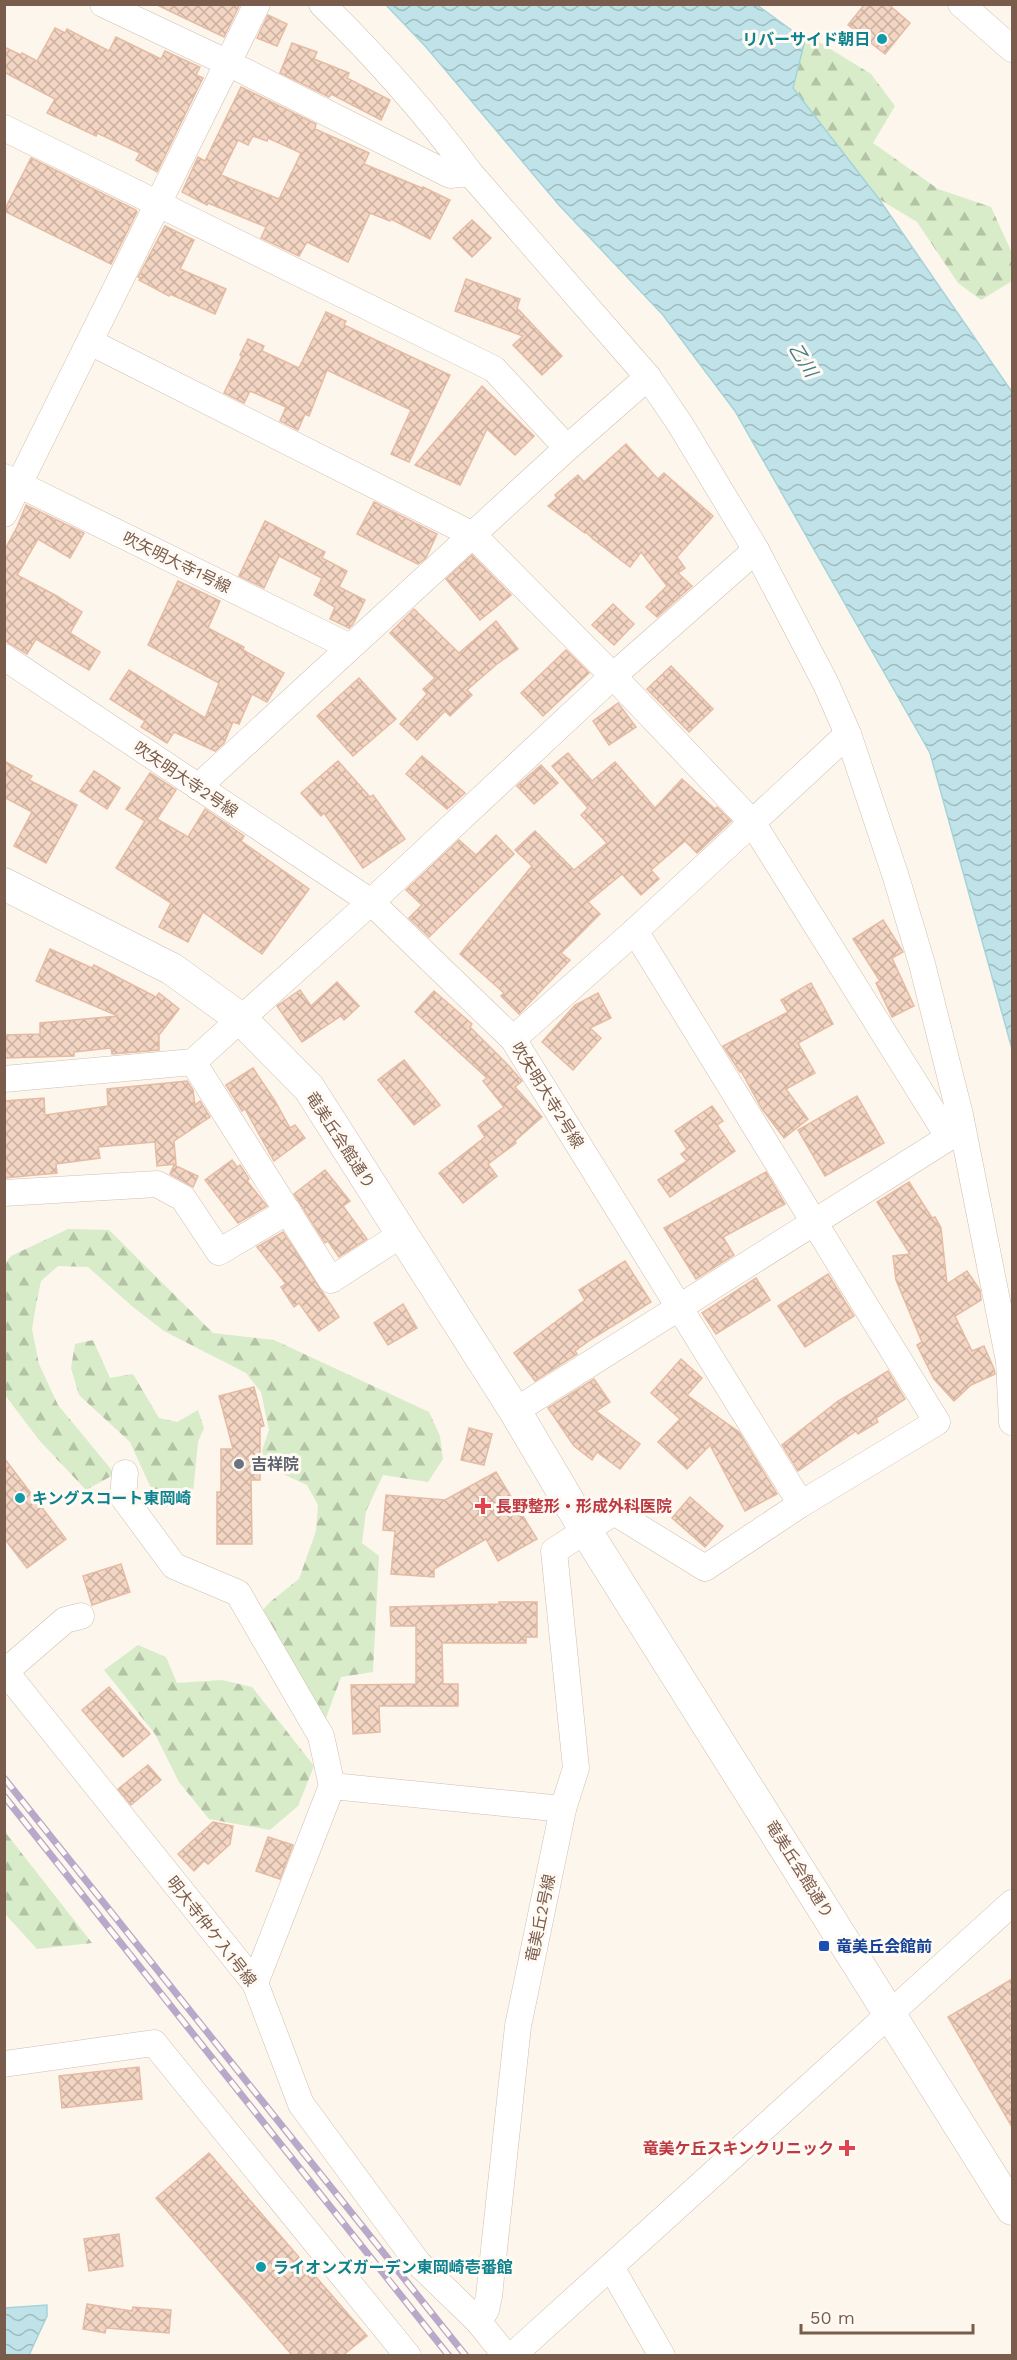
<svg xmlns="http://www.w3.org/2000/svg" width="1017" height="2360" font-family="'Work Sans','Noto Sans JP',sans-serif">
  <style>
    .forest { fill: url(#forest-firs) }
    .water { fill: url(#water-waves); stroke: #a5d3da; stroke-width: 1.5 }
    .building { fill: url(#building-cross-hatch); stroke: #e6bba3; stroke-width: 1.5; fill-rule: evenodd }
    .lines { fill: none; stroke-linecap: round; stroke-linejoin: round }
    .minor-casing { stroke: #d1beb0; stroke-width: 27 }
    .tertiary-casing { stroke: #d1beb0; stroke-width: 33 }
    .minor { stroke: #fff; stroke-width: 26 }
    .tertiary { stroke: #fff; stroke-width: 32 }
    .rail-casing { stroke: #b9a8c9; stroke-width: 7 }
    .rail { stroke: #fffaf3; stroke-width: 4.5; stroke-dasharray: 14; stroke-linecap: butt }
    .culture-dot { fill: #0f9aa8; stroke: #fffaf3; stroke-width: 2 }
    .worship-dot { fill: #6b7280; stroke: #fffaf3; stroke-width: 2 }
    .health-dot { fill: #e0444e; stroke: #fffaf3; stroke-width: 2 }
    .transit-dot { fill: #1a4fb4; stroke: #fffaf3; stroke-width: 2 }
    .labels { text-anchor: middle; stroke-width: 6; stroke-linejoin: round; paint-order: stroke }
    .culture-label { font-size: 16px; font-weight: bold; fill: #0d838f; stroke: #fffaf3; text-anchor: start }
    .street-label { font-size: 16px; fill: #7a5c4d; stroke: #fffaf3 }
    .worship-label { font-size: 16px; font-weight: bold; fill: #5b616d; stroke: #fffaf3; text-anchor: start }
    .health-label { font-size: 16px; font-weight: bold; fill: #be3a42; stroke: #fffaf3; text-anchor: start }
    .transit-label { font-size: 16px; font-weight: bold; fill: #164399; stroke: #fffaf3; text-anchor: start }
    .water-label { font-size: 18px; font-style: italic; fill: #437c86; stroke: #fffaf3 }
  </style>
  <defs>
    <pattern id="forest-firs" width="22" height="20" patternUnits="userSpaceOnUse" patternTransform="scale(1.5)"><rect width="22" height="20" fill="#d8ecc9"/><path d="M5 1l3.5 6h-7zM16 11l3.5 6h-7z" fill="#b4c2a5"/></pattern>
    <pattern id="water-waves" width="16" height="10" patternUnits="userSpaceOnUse" patternTransform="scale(1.5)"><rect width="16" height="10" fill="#bfe3e8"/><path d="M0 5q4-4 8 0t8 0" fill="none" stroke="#a0bbbe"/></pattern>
    <pattern id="building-cross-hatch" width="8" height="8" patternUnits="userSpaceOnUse" patternTransform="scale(1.5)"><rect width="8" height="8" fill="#f3d5c3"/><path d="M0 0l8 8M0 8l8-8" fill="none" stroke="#cab0a1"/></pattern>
  </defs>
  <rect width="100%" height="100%" fill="#fdf6ec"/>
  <g class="forest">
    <path d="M805,40L819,42L871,74L895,106L873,143L938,189L991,207L1012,253V281L981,300L958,283L917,222L879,199L793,88Z"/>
    <path d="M68,1229L109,1230L213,1333L274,1340L429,1412L440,1436L443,1459L428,1482L383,1475L366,1511L362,1543L379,1556L373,1672L341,1677L323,1726L253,1621L270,1602L299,1579L316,1531L318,1505L307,1485L265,1466L262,1450L269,1430L261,1392L246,1373L164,1331L133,1307L88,1267L58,1266L41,1281L36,1305L32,1329L39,1364L58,1405L115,1474L86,1490L39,1440L5,1395V1264L11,1256Z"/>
    <path d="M93,1340L110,1378L133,1374L159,1418L177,1422L198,1410L204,1428L198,1442L192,1503L160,1508L130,1442L79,1395L71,1368L75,1344Z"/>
    <path d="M138,1645L166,1657L177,1683L222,1680L252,1687L314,1766L298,1806L270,1830L209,1819L179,1782L155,1734L104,1670Z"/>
    <path d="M4,1832H5L92,1943L37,1949L5,1914Z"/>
  </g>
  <g class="water">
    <path d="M386,5H757L805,40L793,88L879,199L1012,392V1049L930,753L735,411L663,315L559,205L426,47Z"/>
    <path d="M47,2305V2316L29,2355H5V2308Z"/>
  </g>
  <g class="building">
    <path d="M155,4H240L224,37Z"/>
    <path d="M865,4H888L910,23L885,54L848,25Z"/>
    <path d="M268,15L287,24L277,46L257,38Z"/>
    <path d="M55,28L65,33L67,29L109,51L116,37L161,59L165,51L200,67L196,75L203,78L157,172L136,160L140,153L97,133L96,136L47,113L55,99L4,72V47L21,55L22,53L37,61Z"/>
    <path d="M292,43L317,52L314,59L349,73L347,78L390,100L381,120L331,94L329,97L280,73Z"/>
    <path d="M241,87L316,124L315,129L369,153L364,164L422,188L423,187L450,200L430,239L391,219L390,221L370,213L348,262L307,242L299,256L261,238L266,227L208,203L207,205L182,192L198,157L205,161ZM253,136L267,141L268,138L301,153L279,199L221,175L238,140L248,145Z"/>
    <path d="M31,158L136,210L137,212L111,264L4,211Z"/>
    <path d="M472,220L491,238L472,257L453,238Z"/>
    <path d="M165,226L194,240L180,269L226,289L215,314L170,294L169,296L139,280L141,278L138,277Z"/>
    <path d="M466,279L520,299L517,308L562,356L542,375L513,345L523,336L455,311Z"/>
    <path d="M326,312L346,321L344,325L450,375L409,462L391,454L411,410L327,370L309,416L305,414L298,430L280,421L286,407L250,391L244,403L224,393L242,356L240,355L248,339L264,346L262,351L299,368Z"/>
    <path d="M482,386L534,436L515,455L487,429L460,485L415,465Z"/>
    <path d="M626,444L658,479L664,473L713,516L677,557L685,568L678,573L692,586L657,617L646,607L667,586L641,552L630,567L593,539L586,532L585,533L548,506L557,498L555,495L578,475L584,482Z"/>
    <path d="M374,502L437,534L426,558L418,564L357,534Z"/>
    <path d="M26,505L84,533L70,558L38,539L17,575L55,595L82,612L70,633L100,652L89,670L36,639L27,654L4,640V551L17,527Z"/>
    <path d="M265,521L325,552L322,558L347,571L339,587L365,600L353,624L349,628L330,619L335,607L314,595L322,578L279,556L264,588L239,576Z"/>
    <path d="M472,555L511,595L480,620L446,579Z"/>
    <path d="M178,581L220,601L208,628L244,647L243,650L284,673L267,702L252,694L239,724L233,722L224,743L215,751L174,732L167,743L141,727L145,721L110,699L129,670L205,718L219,683L148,645Z"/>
    <path d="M613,604L634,624L614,645L592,625Z"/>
    <path d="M414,609L459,653L496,621L518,649L497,664L467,690L472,695L450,716L445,711L417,740L400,724L427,694L423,689L435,678L390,633Z"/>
    <path d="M566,650L589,673L543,716L521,693Z"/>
    <path d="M671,666L713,709L689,732L647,689Z"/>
    <path d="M359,678L396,719L353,756L317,716Z"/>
    <path d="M618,703L636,727L609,745L593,721Z"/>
    <path d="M568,753L592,781L615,762L655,808L682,779L715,809L717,807L731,821L697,853L685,841L651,870L659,879L641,895L622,874L588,902L600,914L561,953L570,960L519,1014L501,996L504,993L460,954L532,866L515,850L535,831L574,870L607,843L581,815L588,808L552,766Z"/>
    <path d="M422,756L465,793L447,809L406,774Z"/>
    <path d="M4,761L32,776L29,780L77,805L46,863L14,846L32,812L4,797Z"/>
    <path d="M338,761L370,797L373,795L405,839L363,868L324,813L321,816L301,793Z"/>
    <path d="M541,765L558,783L534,804L517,786Z"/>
    <path d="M94,771L120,788L107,809L80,791Z"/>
    <path d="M150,773L176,790L157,819L188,837L205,809L244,836L241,841L309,889L262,954L203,912L188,942L159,927L171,903L116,868L145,821L126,809Z"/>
    <path d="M496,835L514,854L429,937L409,918L422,905L406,890L459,840L476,855Z"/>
    <path d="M883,920L902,950L903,952L892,958L914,1006L892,1017L876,983L880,981L853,939Z"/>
    <path d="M50,949L92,968L94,965L156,997L159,993L179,1009L159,1035V1050L112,1054L111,1048L74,1052V1056L4,1058V1035L40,1034V1023L118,1016L36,981Z"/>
    <path d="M337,982L359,1006L344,1020L341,1016L302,1042L277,1006L300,990L311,1006Z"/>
    <path d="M811,983L833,1024L798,1043L815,1073L786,1089L808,1119L784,1138L762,1109L741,1071L740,1072L723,1046L788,1012L781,1000Z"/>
    <path d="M434,991L472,1024L470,1027L508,1065L522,1081L515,1087L542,1117L515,1141L516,1143L488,1164L497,1176L463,1203L439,1173L485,1137L478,1126L504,1107L483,1081L487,1078L415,1012Z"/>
    <path d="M598,993L611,1018L590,1028L601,1038L573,1070L542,1042L575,1005Z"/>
    <path d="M404,1060L440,1105L414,1125L378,1080Z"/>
    <path d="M253,1068L275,1101L290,1128L295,1125L305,1138L274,1161L245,1109L242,1111L226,1085Z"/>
    <path d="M187,1081L193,1090L195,1105L200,1101L210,1117L174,1141L176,1164L157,1166L155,1142L98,1147L100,1158L56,1164L57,1173L4,1178V1101L44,1098L45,1115L108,1106L107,1089Z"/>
    <path d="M857,1096L884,1143L825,1176L798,1130Z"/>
    <path d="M712,1106L723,1121L717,1125L735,1151L670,1197L658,1180L687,1161L681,1154L687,1149L675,1131Z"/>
    <path d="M232,1160L237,1167L240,1165L249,1179L247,1181L267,1206L238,1223L205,1180Z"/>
    <path d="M174,1165L198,1176L193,1187L170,1174Z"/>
    <path d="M325,1170L350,1201L343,1206L367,1239L339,1257L328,1241L325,1243L294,1194Z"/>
    <path d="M766,1172L785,1204L723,1237L734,1255L696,1279L664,1228Z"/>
    <path d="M909,1182L932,1218L935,1217L941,1228L947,1284L967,1271L980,1290L981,1300L955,1316L972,1351L984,1346L994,1369L995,1374L971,1385L954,1401L934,1379L917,1345L922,1342L896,1280L893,1256L910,1254L877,1202Z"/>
    <path d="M283,1232L339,1317L319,1331L299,1303L294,1307L281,1287L286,1284L257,1247Z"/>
    <path d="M625,1261L651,1302L590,1340L575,1351L577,1354L535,1381L514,1353L585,1300L579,1290Z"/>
    <path d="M828,1274L854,1316L805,1347L778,1306Z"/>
    <path d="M756,1278L770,1300L716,1334L702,1313Z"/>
    <path d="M403,1304L417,1328L388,1345L374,1323Z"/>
    <path d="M681,1359L702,1378L687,1395L739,1432L777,1494L745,1511L710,1445L687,1469L658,1442L680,1419L651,1393Z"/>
    <path d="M888,1371L905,1399L876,1418L878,1422L858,1434L856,1431L798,1471L782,1445L838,1401Z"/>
    <path d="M594,1379L610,1402L596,1411L640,1444L620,1469L597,1452L592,1460L574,1446L548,1408Z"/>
    <path d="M254,1387L264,1426L260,1427V1480H251L252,1544H217V1492H221V1449H233L219,1396Z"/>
    <path d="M469,1428L492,1434L484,1465L461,1460Z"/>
    <path d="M4,1458L66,1539L27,1568L4,1538Z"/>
    <path d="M496,1472L537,1539L498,1561L486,1539L434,1569V1577L391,1574L395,1531L383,1530L386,1495L445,1500Z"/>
    <path d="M690,1497L723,1526L705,1547L672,1518Z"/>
    <path d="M121,1564L130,1592L92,1605L83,1576Z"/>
    <path d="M499,1602H537V1637H526V1643H442L443,1684H458V1706H379L380,1732L353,1734L351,1685L416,1684V1626H391L390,1607L499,1604Z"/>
    <path d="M109,1687L150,1734L123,1757L82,1710Z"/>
    <path d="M148,1765L161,1780L131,1805L118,1789Z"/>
    <path d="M213,1822L233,1826L230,1844L208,1864L204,1861L194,1871L178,1854Z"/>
    <path d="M268,1837L293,1845L280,1879L256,1871Z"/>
    <path d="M1012,1979V2127L948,2017Z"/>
    <path d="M139,2067L142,2099L62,2108L59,2076Z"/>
    <path d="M209,2153L367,2336L343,2355H292L156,2198Z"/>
    <path d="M119,2234L123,2266L89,2271L84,2239Z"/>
    <path d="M87,2304L132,2311L133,2307L171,2310L169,2333L106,2328L105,2333L83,2329Z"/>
  </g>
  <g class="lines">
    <g class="minor-casing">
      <g id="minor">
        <path d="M103,4L230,64L450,175L470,173"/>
        <path d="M322,4C375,56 426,113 470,173L648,377L680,424L756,550L826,684L848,734L896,877L922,964L960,1115L1009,1361L1012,1422"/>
        <path d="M961,4L1012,49"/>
        <path d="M4,128L494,369L567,448"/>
        <path d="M90,342L473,535L613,676L752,822L948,1136"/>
        <path d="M4,477L350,647"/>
        <path d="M4,514L257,4"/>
        <path d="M4,657L371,902L513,1039L801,1504L705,1568L614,1512L554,1551L576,1768L563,1809L518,2026L489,2296L486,2310L478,2321"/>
        <path d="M198,787L567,448L648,377"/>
        <path d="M635,931L937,1422L801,1504"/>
        <path d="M513,1039L635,931L848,734"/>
        <path d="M193,1062L331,1280L402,1234"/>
        <path d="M4,1079L193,1062L371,902L613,676L756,550"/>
        <path d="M4,1193L157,1184L183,1198L219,1252L288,1211"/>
        <path d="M515,1411L962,1129"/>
        <path d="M125,1473L123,1497L174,1566L238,1593L321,1736L332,1786"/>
        <path d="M4,1670L255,1983L301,2104L418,2263L478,2321L506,2356"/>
        <path d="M6,1671L65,1620L81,1616"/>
        <path d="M255,1983L332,1786L563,1809"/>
        <path d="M4,2064L154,2043L408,2356"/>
        <path d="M611,2267L662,2356"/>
        <path d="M512,2356L1012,1903"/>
      </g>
    </g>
    <g class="tertiary-casing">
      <path id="tertiary" d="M4,884L172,969L241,1019L309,1088L515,1411L586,1531L1012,2209"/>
    </g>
    <use href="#minor" class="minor"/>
    <use href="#tertiary" class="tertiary"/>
    <g class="rail-casing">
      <g id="rail">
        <path d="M4,1778L466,2356"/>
        <path d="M4,1796L449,2356"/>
      </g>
    </g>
    <use href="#rail" class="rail"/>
  </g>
  <g class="culture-dot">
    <circle cx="882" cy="39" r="6"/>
    <circle cx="20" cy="1498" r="6"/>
    <circle cx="261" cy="2267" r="6"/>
  </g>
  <circle class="worship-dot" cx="239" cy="1464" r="6"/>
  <g class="health-dot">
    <path d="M480 1497h6v6h6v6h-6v6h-6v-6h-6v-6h6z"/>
    <path d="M844 2139h6v6h6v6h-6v6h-6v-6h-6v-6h6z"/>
  </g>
  <rect class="transit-dot" x="818" y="1940" width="12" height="12" rx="3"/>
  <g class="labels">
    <g class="culture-label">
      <text x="870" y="45" text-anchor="end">リバーサイド朝日</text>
      <text x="32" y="1504">キングスコート東岡崎</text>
      <text x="273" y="2273">ライオンズガーデン東岡崎壱番館</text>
    </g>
    <g class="street-label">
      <text transform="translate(177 562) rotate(26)" y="6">吹矢明大寺1号線</text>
      <text transform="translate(186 779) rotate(34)" y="6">吹矢明大寺2号線</text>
      <text transform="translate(548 1095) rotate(58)" y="6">吹矢明大寺2号線</text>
      <text transform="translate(341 1140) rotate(57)" y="6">竜美丘会館通り</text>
      <text transform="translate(800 1869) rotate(58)" y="6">竜美丘会館通り</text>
      <text transform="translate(540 1918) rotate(-78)" y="6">竜美丘2号線</text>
      <text transform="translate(212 1931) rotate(52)" y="6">明大寺仲ケ入1号線</text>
    </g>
    <g class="worship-label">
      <text x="251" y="1470">吉祥院</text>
    </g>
    <g class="health-label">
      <text x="496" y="1512">長野整形・形成外科医院</text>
      <text x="834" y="2154" text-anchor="end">竜美ケ丘スキンクリニック</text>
    </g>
    <g class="transit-label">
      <text x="836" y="1952">竜美丘会館前</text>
    </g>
    <g class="water-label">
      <text transform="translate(803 360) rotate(58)" y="6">乙川</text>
    </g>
  </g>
  <rect width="1017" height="2360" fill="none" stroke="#7a5c4d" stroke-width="12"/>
  <path d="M801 2324v9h172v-9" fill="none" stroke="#7a5c4d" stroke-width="3"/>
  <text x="810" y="2324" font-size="18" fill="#7a5c4d" stroke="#fffaf3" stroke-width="4.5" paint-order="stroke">50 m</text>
</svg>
